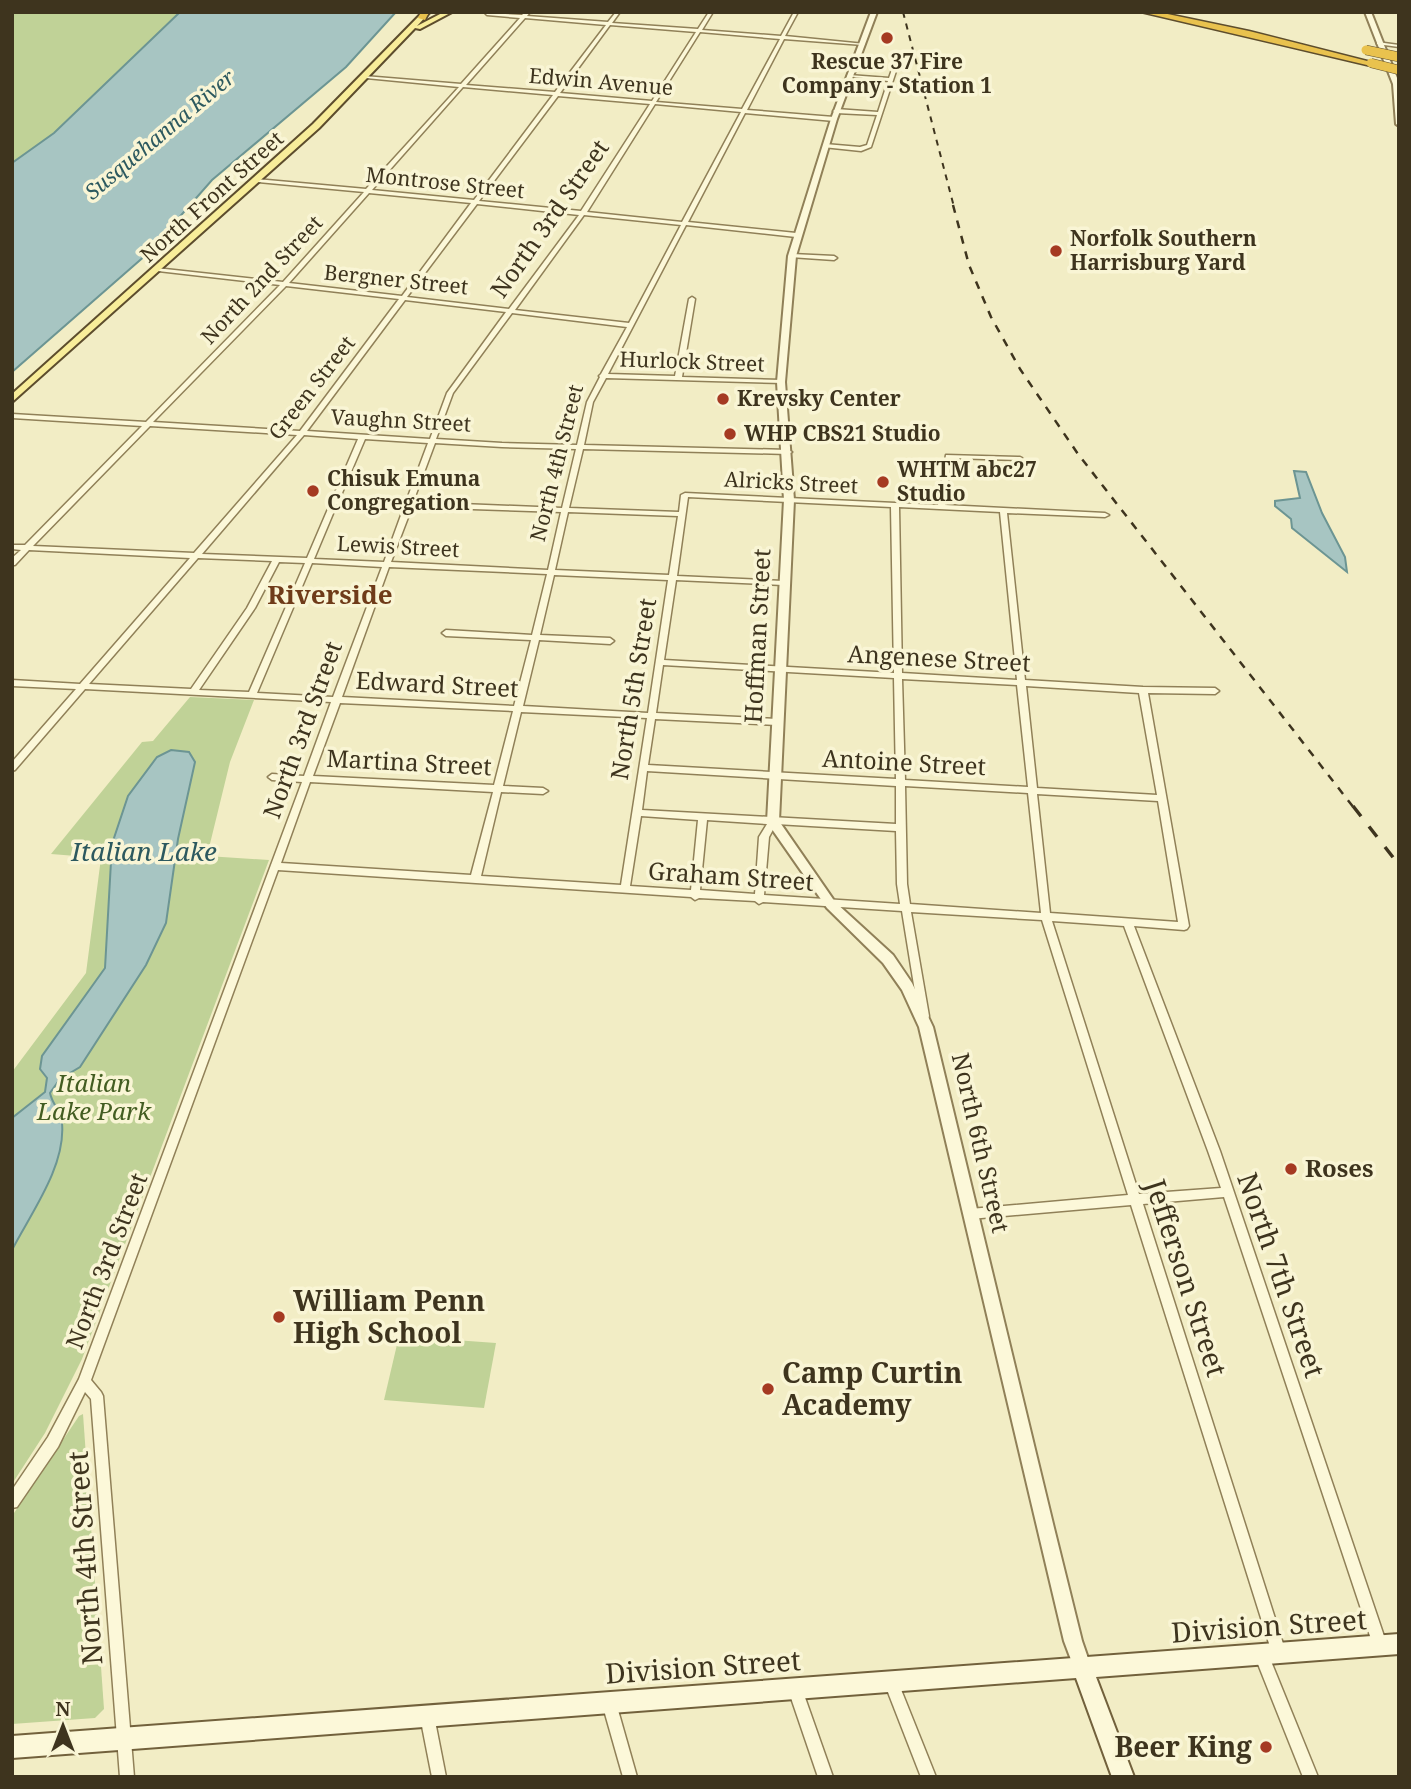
<svg xmlns="http://www.w3.org/2000/svg" width="1411" height="1789" font-family="'Noto Serif',serif">
  <style>
    .green { fill: #c0d297 }
    .water { fill: #a7c5c2; stroke: #6c9593; stroke-width: 2 }
    .lines { fill: none; stroke-linecap: round; stroke-linejoin: round }
    .minor-casing { stroke: #908058; stroke-width: 3 }
    .tertiary-casing { stroke: #908058; stroke-width: 4 }
    .secondary-casing { stroke: #72613c; stroke-width: 4 }
    .primary-casing { stroke: #5d4d2d; stroke-width: 4 }
    .motorway-casing { stroke: #5d4d2d; stroke-width: 3 }
    .minor { fill: #fcf8d9; fill-rule: evenodd }
    .tertiary { fill: #fcf8d9; fill-rule: evenodd }
    .secondary { fill: #fcf8d9; fill-rule: evenodd }
    .primary { fill: #f8ed9a; fill-rule: evenodd }
    .motorway { fill: #e9c24e; fill-rule: evenodd }
    .rail-far2 { stroke: #3e341e; stroke-width: 2; stroke-dasharray: 6 6; stroke-linecap: butt }
    .rail-far1 { stroke: #3e341e; stroke-width: 2.5; stroke-dasharray: 8 8; stroke-linecap: butt }
    .rail { stroke: #3e341e; stroke-width: 3.5; stroke-dasharray: 13 13; stroke-linecap: butt }
    .motorway-bridge-casing { stroke: #5d4d2d; stroke-width: 10; stroke-linecap: butt }
    .motorway-bridge { stroke: #e9c24e; stroke-width: 9 }
    .poi-dot { fill: #a53a22; stroke: #f9f5d5; stroke-width: 2.5 }
    .labels { text-anchor: middle; stroke-width: 7; stroke-linejoin: round; paint-order: stroke }
    .far-poi-label { font-size: 21px; font-weight: bold; fill: #3e341e; stroke: #f9f5d5; text-anchor: start }
    .far-street-label { font-size: 21px; fill: #3e341e; stroke: #f9f5d5 }
    .far-water-label { font-size: 21px; font-style: italic; fill: #2c595f; stroke: #f9f5d5 }
    .street-label { font-size: 24px; fill: #3e341e; stroke: #f9f5d5 }
    .park-label { font-size: 24px; font-style: italic; fill: #435d22; stroke: #f9f5d5 }
    .poi-label { font-size: 24px; font-weight: bold; fill: #3e341e; stroke: #f9f5d5; text-anchor: start }
    .neighbourhood-label { font-size: 26px; font-weight: bold; fill: #6f3b19; stroke: #f9f5d5 }
    .water-label { font-size: 26px; font-style: italic; fill: #2c595f; stroke: #f9f5d5 }
    .near-street-label { font-size: 28px; fill: #3e341e; stroke: #f9f5d5 }
    .near-poi-label { font-size: 28px; font-weight: bold; fill: #3e341e; stroke: #f9f5d5; text-anchor: start }
  </style>
  <rect width="100%" height="100%" fill="#f2edc5"/>
  <g class="green">
    <path d="M12,12H180L54,133L12,163Z"/>
    <path d="M190,697L254,700L230,762L207,856L269,860L82,1359L45,1433L12,1484V1072L86,973L101,858L51,854L142,742L153,741Z"/>
    <path d="M399,1336L496,1343L484,1408L384,1400Z"/>
    <path d="M83,1414L104,1709L95,1718L12,1724V1516L79,1416Z"/>
  </g>
  <g class="water">
    <path d="M180,12H396L346,67L212,180L147,254L12,372V163L54,133Z"/>
    <path d="M1294,471L1306,472L1322,513L1345,557L1347,572L1292,528L1291,519L1275,506V501L1300,498Z"/>
    <path d="M171,750L189,752L195,762L178,839L166,923L146,965L80,1067L60,1079L50,1093C52,1104 61,1111 62,1123C66,1166 31,1213 12,1250V1118L45,1092L47,1078L40,1069L42,1056L105,968L112,844L128,796L157,757Z"/>
  </g>
  <g class="lines">
    <g class="minor-casing">
      <g id="minor">
        <path d="M525,12H530L527,16L608,22L616,12H620L612,23L698,29L709,12H713L702,30L781,36L794,12H798L785,36L865,44L863,45L784,39L747,110L834,117L837,119L834,121L745,113L688,222L796,233L799,235L796,237L686,225L608,374L675,376L689,299L692,297L695,299L682,377L781,380L783,381V383L606,378L593,402L584,445L788,450L792,452L788,454L583,449L569,508L679,512L681,495L685,493L938,505L946,455L1020,457L1022,458L1018,460L951,458L945,505L1105,513L1109,515L1105,517L1007,513L1025,680L1143,687L1215,688L1219,691L1215,694L1148,693L1189,926L1187,929L1184,930L1134,926L1220,1151L1387,1645L1385,1650L1380,1652L1375,1650L1373,1645L1224,1197L1143,1204L1286,1653L1284,1658L1279,1660L1274,1658L1272,1653L1131,1205L970,1219L966,1218L964,1214L966,1210L970,1209L1128,1195L1042,920L911,912L929,1016L928,1019L924,1020L920,1019L919,1016L902,911L763,902L759,904L755,901L699,898L695,900L691,897L278,870L91,1380L101,1392L103,1396L134,1777H120L91,1399L85,1392L58,1447L17,1507L12,1508V1490L48,1437L79,1379L302,782L272,780L268,777L272,774L304,776L331,702L85,689L15,770L12,771V762L76,689L12,686V680L80,684L190,558L29,550L15,565H12V558L21,550L12,549V545H25L142,426L12,418V414L146,422L280,285L158,271L155,269L156,268L283,282L364,192L258,182L255,180L256,179L366,189L459,87L366,78L364,76L461,84L520,18L487,15L485,13L522,15ZM525,18L606,25L555,92L466,85ZM610,25L696,32L652,101L560,93ZM700,32L780,39L742,109L656,102ZM463,87L553,95L474,200L372,190ZM558,96L650,104L581,211L479,201ZM655,104L741,112L682,222L587,212ZM369,193L471,203L402,296L289,283ZM477,204L579,215L509,309L407,297ZM584,215L681,225L629,323L515,310ZM286,286L399,299L300,431L153,422ZM405,300L506,312L447,393L430,439L307,431ZM512,313L627,327L601,374L599,376L600,377L587,402L577,445L502,443L436,439L453,393ZM150,426L297,435L194,553L33,546ZM304,435L358,439L307,558L202,554ZM365,439L428,443L406,502L339,500ZM435,443L502,447L576,449L562,508L413,502ZM688,497L891,507L894,673L664,660L676,580L783,585L787,583L783,581L677,576ZM337,504L404,507L384,562L314,559ZM412,507L561,512L548,570L391,562ZM899,507L1000,512L1017,680L902,673ZM568,512L678,516L669,575L555,570ZM198,558L272,561L247,608L191,689L89,684ZM279,562L305,563L249,692L199,690L255,608ZM312,563L382,567L333,697L257,693ZM389,567L547,574L532,635L446,630L442,633L446,636L531,640L514,706L342,697ZM554,575L668,580L648,713L523,706L539,640L610,644L614,641L610,638L540,635ZM663,665L894,678L896,779L648,765L655,719L777,725L781,722L777,719L656,713ZM902,679L1017,685L1028,787L905,780ZM1026,686L1139,693L1157,795L1037,788ZM340,703L513,711L494,785L313,776ZM521,712L647,718L621,885L481,876L501,792L543,794L548,791L543,788L503,786ZM647,771L896,786V824L642,810ZM310,782L493,792L471,875L281,863ZM905,786L1028,793L1041,913L910,904L907,884ZM1037,794L1158,801L1178,922L1050,913ZM641,816L698,820L691,890L630,886ZM707,820L767,824L759,837L755,894L700,890ZM776,824L896,831L897,884L900,904L764,895L769,837ZM1052,921L1124,926L1208,1151L1221,1188L1139,1194Z"/>
        <path d="M1377,42L1399,45V47L1377,44Z"/>
        <path d="M896,58L900,59L871,147L861,151L823,147V145L825,144L860,147L867,145L877,115L836,113L833,111L836,109L878,112L888,81L847,76L849,75L889,78Z"/>
        <path d="M792,254L834,256L837,258L834,260L790,257L789,256Z"/>
        <path d="M1261,1647L1266,1649L1318,1777H1303L1254,1654L1256,1649Z"/>
        <path d="M891,1675L896,1677L936,1777H921L884,1682L886,1677Z"/>
        <path d="M795,1682L800,1684L802,1689L833,1777H818L788,1689L790,1684Z"/>
        <path d="M609,1696L614,1698L616,1703L637,1777H623L602,1703L604,1698Z"/>
        <path d="M427,1709L432,1711L434,1716L446,1777H432L420,1716L422,1711Z"/>
      </g>
    </g>
    <g class="tertiary-casing">
      <g id="tertiary">
        <path d="M871,12H877L837,119L796,256L785,382L794,500L779,821L835,902L893,955L912,983L933,1027L1054,1528L1082,1641L1091,1667L1088,1673L1082,1676L1076,1673L1064,1641L919,1027L902,990L883,963L827,908L767,822L784,500L777,382L788,256L831,119Z"/>
        <path d="M1365,12H1371L1399,83V126L1396,124L1393,84Z"/>
      </g>
    </g>
    <g class="secondary-casing">
      <path id="secondary" d="M1399,1634V1654L1096,1677L1134,1777H1112L1076,1678L12,1758V1736Z"/>
    </g>
    <g class="primary-casing">
      <path id="primary" d="M423,12H430L417,26L444,12H452L420,29L415,28L319,128L12,402V394L313,124Z"/>
    </g>
    <g class="motorway-casing">
      <g id="motorway">
        <path d="M421,12H429L425,20L418,18Z"/>
        <path d="M1141,12H1158L1249,31L1375,63L1371,66Z"/>
      </g>
    </g>
    <use href="#minor" class="minor"/>
    <use href="#tertiary" class="tertiary"/>
    <use href="#secondary" class="secondary"/>
    <use href="#primary" class="primary"/>
    <use href="#motorway" class="motorway"/>
    <path class="rail-far2" d="M903,12L954,207"/>
    <path class="rail-far1" d="M953,205L969,265L991,317L1020,369L1078,454L1354,808"/>
    <path class="rail" d="M1353,806L1399,865"/>
    <g class="motorway-bridge-casing">
      <g id="motorway-bridge">
        <path d="M1366,50L1399,57"/>
        <path d="M1371,63L1399,70"/>
      </g>
    </g>
    <use href="#motorway-bridge" class="motorway-bridge"/>
  </g>
  <g class="poi-dot">
    <circle cx="887" cy="38" r="7"/>
    <circle cx="1056" cy="251" r="7"/>
    <circle cx="723" cy="399" r="7"/>
    <circle cx="730" cy="434" r="7"/>
    <circle cx="883" cy="482" r="7"/>
    <circle cx="313" cy="491" r="7"/>
    <circle cx="1291" cy="1169" r="7"/>
    <circle cx="279" cy="1317" r="7"/>
    <circle cx="768" cy="1389" r="7"/>
    <circle cx="1266" cy="1747" r="7"/>
  </g>
  <g class="labels">
    <g class="far-poi-label">
      <text x="887" y="69" text-anchor="middle">Rescue 37 Fire<tspan x="887" dy="24">Company - Station 1</tspan></text>
      <text x="1070" y="246">Norfolk Southern<tspan x="1070" dy="24">Harrisburg Yard</tspan></text>
      <text x="737" y="406">Krevsky Center</text>
      <text x="744" y="441">WHP CBS21 Studio</text>
      <text x="897" y="477">WHTM abc27<tspan x="897" dy="24">Studio</tspan></text>
      <text x="327" y="486">Chisuk Emuna<tspan x="327" dy="24">Congregation</tspan></text>
    </g>
    <g class="far-street-label">
      <text transform="translate(601 82) rotate(5)" y="7">Edwin Avenue</text>
      <text transform="translate(445 183) rotate(6)" y="7">Montrose Street</text>
      <text transform="translate(212 197) rotate(-42)" y="7">North Front Street</text>
      <text transform="translate(262 280) rotate(-47)" y="7">North 2nd Street</text>
      <text transform="translate(396 280) rotate(6)" y="7">Bergner Street</text>
      <text transform="translate(692 362) rotate(2)" y="7">Hurlock Street</text>
      <text transform="translate(312 388) rotate(-52)" y="7">Green Street</text>
      <text transform="translate(401 421) rotate(3)" y="7">Vaughn Street</text>
      <text transform="translate(557 463) rotate(-76)" y="7">North 4th Street</text>
      <text transform="translate(791 483) rotate(3)" y="7">Alricks Street</text>
      <text transform="translate(398 547) rotate(3)" y="7">Lewis Street</text>
    </g>
    <g class="far-water-label">
      <text transform="translate(160 135) rotate(-40)" y="7">Susquehanna River</text>
    </g>
    <g class="street-label">
      <text transform="translate(550 219) rotate(-55)" y="8">North 3rd Street</text>
      <text transform="translate(758 636) rotate(-87)" y="8">Hoffman Street</text>
      <text transform="translate(939 659) rotate(3)" y="8">Angenese Street</text>
      <text transform="translate(437 685) rotate(3)" y="8">Edward Street</text>
      <text transform="translate(634 689) rotate(-81)" y="8">North 5th Street</text>
      <text transform="translate(303 730) rotate(-70)" y="8">North 3rd Street</text>
      <text transform="translate(409 763) rotate(3)" y="8">Martina Street</text>
      <text transform="translate(904 763) rotate(3)" y="8">Antoine Street</text>
      <text transform="translate(731 877) rotate(4)" y="8">Graham Street</text>
      <text transform="translate(980 1143) rotate(77)" y="8">North 6th Street</text>
      <text transform="translate(107 1261) rotate(-69)" y="8">North 3rd Street</text>
    </g>
    <g class="park-label">
      <text x="94" y="1092">Italian<tspan x="94" dy="28">Lake Park</tspan></text>
    </g>
    <g class="poi-label">
      <text x="1305" y="1177">Roses</text>
    </g>
    <g class="neighbourhood-label">
      <text x="330" y="604">Riverside</text>
    </g>
    <g class="water-label">
      <text x="144" y="861">Italian Lake</text>
    </g>
    <g class="near-street-label">
      <text transform="translate(1281 1275) rotate(71)" y="10">North 7th Street</text>
      <text transform="translate(1186 1278) rotate(72)" y="10">Jefferson Street</text>
      <text transform="translate(85 1558) rotate(-94)" y="10">North 4th Street</text>
      <text transform="translate(1269 1626) rotate(-4)" y="10">Division Street</text>
      <text transform="translate(703 1667) rotate(-4)" y="10">Division Street</text>
    </g>
    <g class="near-poi-label">
      <text x="293" y="1311">William Penn<tspan x="293" dy="32">High School</tspan></text>
      <text x="782" y="1383">Camp Curtin<tspan x="782" dy="32">Academy</tspan></text>
      <text x="1252" y="1757" text-anchor="end">Beer King</text>
    </g>
  </g>
  <rect width="1411" height="1789" fill="none" stroke="#3e341e" stroke-width="28"/>
  <g transform="translate(63 1726)" stroke="#f9f5d5" stroke-width="5" paint-order="stroke">
  <path d="M0-5L12 26L0 18L-12 26Z" fill="#3e341e"/>
  <text y="-10" font-size="19" font-weight="bold" text-anchor="middle" fill="#3e341e">N</text>
  </g>
</svg>
